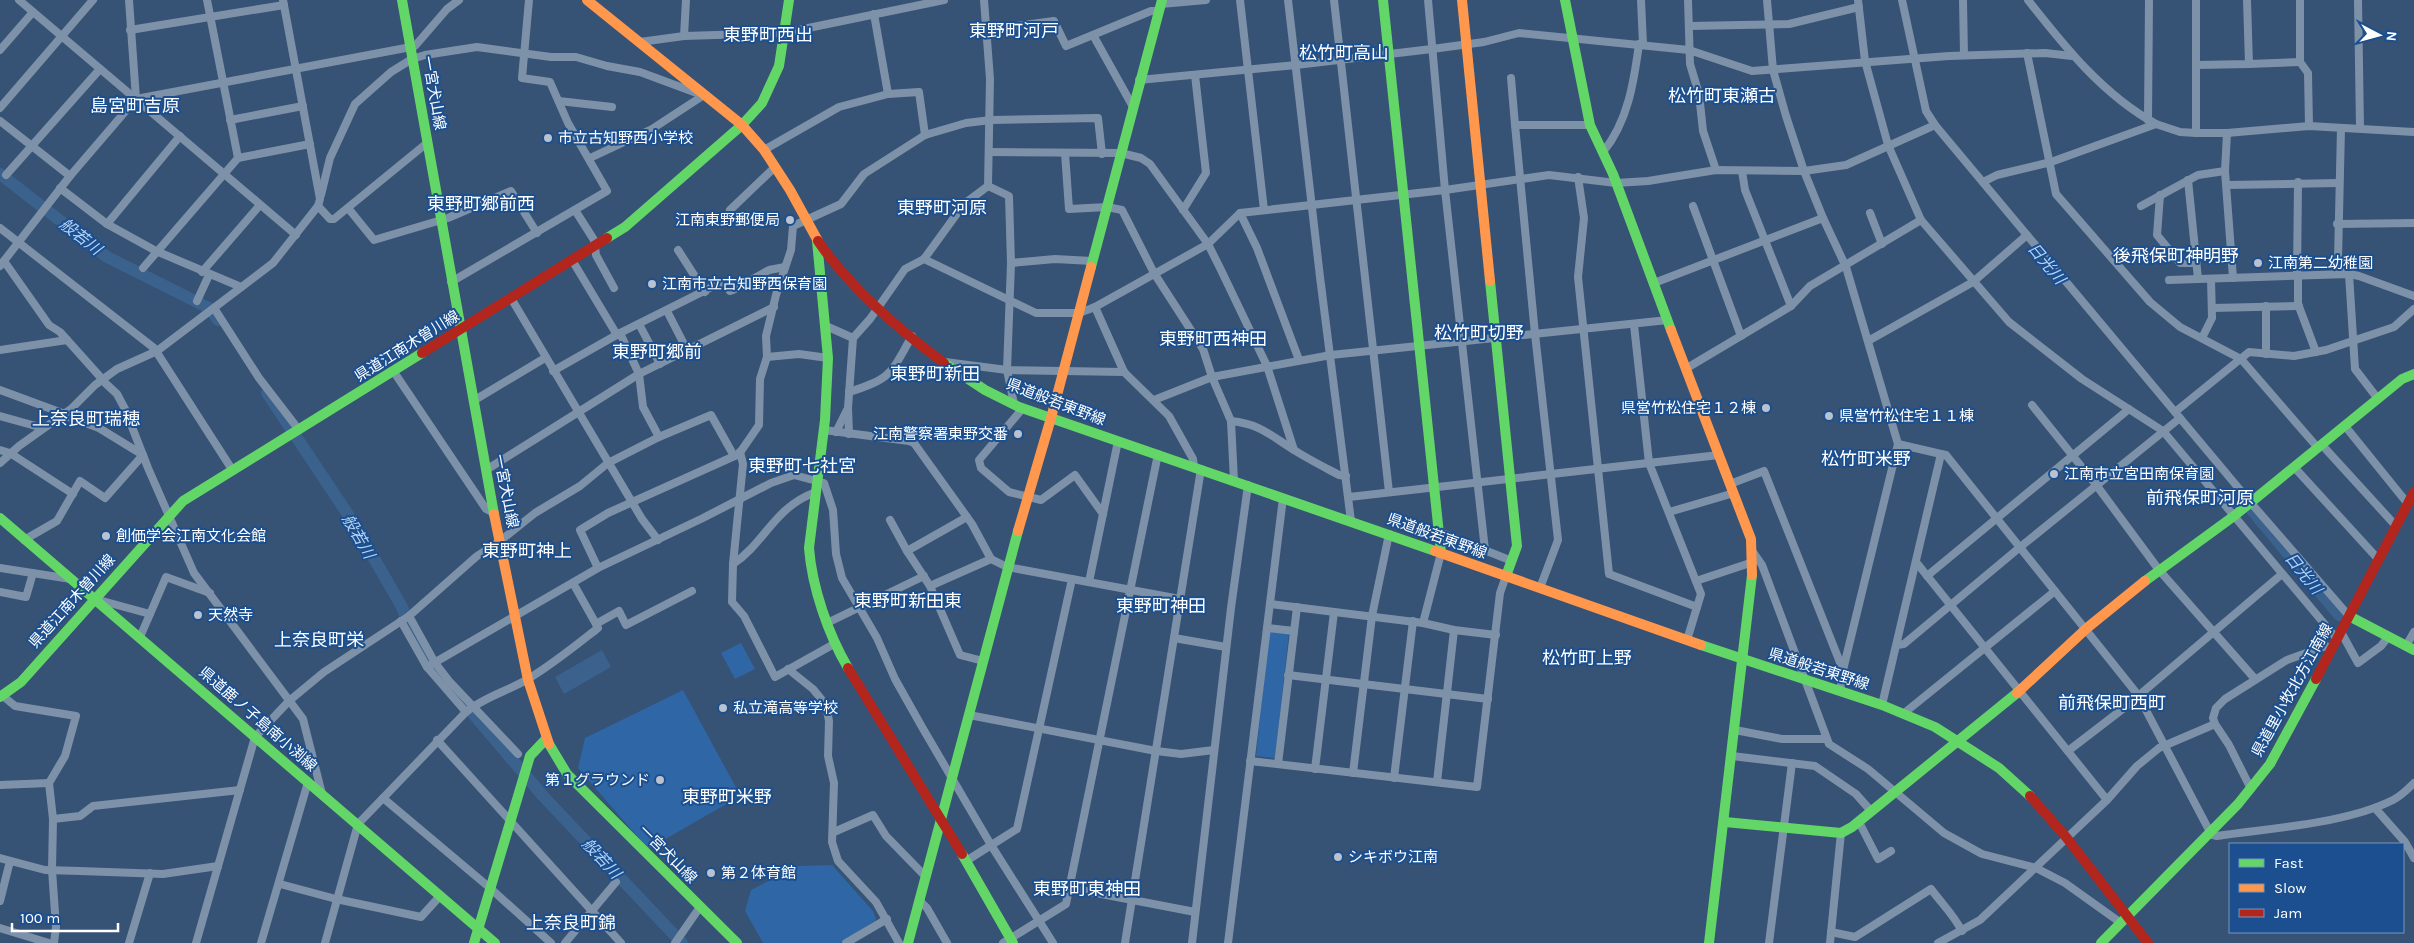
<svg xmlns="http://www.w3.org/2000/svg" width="2414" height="943" font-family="Karla,'Noto Sans JP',sans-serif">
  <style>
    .green { fill: #2f66a5 }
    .water { fill: #3b618d }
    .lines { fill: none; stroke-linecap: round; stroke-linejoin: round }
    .river { stroke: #3b618d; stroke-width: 12 }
    .street { stroke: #7d92a8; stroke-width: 8 }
    .fast { stroke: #63d668; stroke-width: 10 }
    .slow { stroke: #ff974d; stroke-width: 10 }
    .jam { stroke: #b3261e; stroke-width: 10 }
    .poi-dot { fill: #b9c2ce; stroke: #1b4f8f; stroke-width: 2 }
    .labels { text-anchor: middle; stroke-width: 4; stroke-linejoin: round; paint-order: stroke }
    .street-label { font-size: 15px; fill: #fff; stroke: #1b4f8f }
    .poi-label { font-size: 15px; fill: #fff; stroke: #1b4f8f; text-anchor: start }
    .water-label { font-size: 16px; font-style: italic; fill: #b5d3f5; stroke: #1b4f8f }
    .quarter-label { font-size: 18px; fill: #fff; stroke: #1b4f8f }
  </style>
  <rect width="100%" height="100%" fill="#365274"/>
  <g class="green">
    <path d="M1269,631L1289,633L1275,758L1256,756Z"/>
    <path d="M741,643L755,669L735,679L721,653Z"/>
    <path d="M683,690L739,793L737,798L648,849L578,768L585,738Z"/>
    <path d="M832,865L873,911L876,918L875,921L840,943H763L745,911L751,890L797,866Z"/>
  </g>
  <path class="water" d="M602,650L611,667L564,694L555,677Z"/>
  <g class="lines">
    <g class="river">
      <path d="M0,174L107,257L209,308L218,320"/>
      <path d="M267,393L353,522L402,607L409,626L437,669"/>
      <path d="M2250,508L2339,615"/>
      <path d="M452,689L543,796L682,943"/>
    </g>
    <g class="street">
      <path d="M19,0L296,235"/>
      <path d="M1240,0L1264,210"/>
      <path d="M1288,0L1320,277L1351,521"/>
      <path d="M1334,0L1389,492"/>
      <path d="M1428,0L1445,190L1485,550"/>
      <path d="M1641,0L1643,44"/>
      <path d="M1688,0L1690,64L1699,94L1703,131L1716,170"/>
      <path d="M1767,0L1773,70L1786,116L1804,171L1823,218L1846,267L1898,444L1843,670L1840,691"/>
      <path d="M1858,0L1865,61L1888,145L1921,220"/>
      <path d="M1902,0L1926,111L1935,125L2251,503L2349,616"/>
      <path d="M1963,0L1964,55"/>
      <path d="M2028,0C2064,46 2103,95 2156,124"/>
      <path d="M2196,0V133"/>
      <path d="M2300,0V62L2308,73L2309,126"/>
      <path d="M2358,0L2360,128"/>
      <path d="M1161,4L1206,0"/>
      <path d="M874,14L888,94"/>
      <path d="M1016,26L1054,21L1066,46L1151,11H1159"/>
      <path d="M1689,26L1789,24L1859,7"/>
      <path d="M130,30L284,5"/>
      <path d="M1093,35L1132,105"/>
      <path d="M684,36L686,0"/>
      <path d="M640,42L684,36L784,33L944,0"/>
      <path d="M0,50L33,12"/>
      <path d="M2027,53L2056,194L2150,302L2180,327L2241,359L2318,448"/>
      <path d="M2249,64L2300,62"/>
      <path d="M2197,65L2249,64L2247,0"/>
      <path d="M1511,78L1515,125"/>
      <path d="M1139,80L1296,65L1432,49L1484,42L1519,33L1689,50L1752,71L1949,56L2045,53L2072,56"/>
      <path d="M136,99L411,47L415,46L447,9L459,0"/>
      <path d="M559,101L612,107"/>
      <path d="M0,108L93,0"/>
      <path d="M230,120L303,106"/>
      <path d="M2148,120L2149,0"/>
      <path d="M0,121L70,176"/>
      <path d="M2341,128L2338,260L2349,274L2355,369L2378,399"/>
      <path d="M2227,133L2225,171L2233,278"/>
      <path d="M764,150L839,107L888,94L919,92L925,135"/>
      <path d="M989,152L1121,153L1141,158L1150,164L1208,244L1221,270L1267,366L1294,450"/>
      <path d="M1603,152C1628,122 1634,81 1639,44"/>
      <path d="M1065,153L1069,209L1107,207L1122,210L1154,273L1203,349L1212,377L1231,421L1234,481"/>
      <path d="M238,158L310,144"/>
      <path d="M590,158L652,129L704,95"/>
      <path d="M1742,171L1745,190L1791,306"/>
      <path d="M6,175L100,69"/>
      <path d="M1578,177L1584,218L1578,277L1609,574L1697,607"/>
      <path d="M2188,180L2198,279"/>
      <path d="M1983,182L1997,175L2051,162L2156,124L2180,132L2196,133H2227L2309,126L2414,132"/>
      <path d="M2227,185L2338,183"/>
      <path d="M988,186L1009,196L1011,263L1007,370L1014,404"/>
      <path d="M60,188L107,224L156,251L241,287"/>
      <path d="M321,195L330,158L355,104L391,72L412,59L425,55L477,47L551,57H576L607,66L640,72L702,95"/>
      <path d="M2160,195L2157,235L2180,263H2196"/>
      <path d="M318,206L330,219H334L427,143"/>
      <path d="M1693,206L1741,336"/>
      <path d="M2141,206L2198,175L2225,171"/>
      <path d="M348,208L374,240L448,218L511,191L537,233"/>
      <path d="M575,210L594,240L596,255L614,288"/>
      <path d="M730,210L775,167"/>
      <path d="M1183,210L1206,173L1195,75"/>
      <path d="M1240,213L1257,248L1299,360"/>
      <path d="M1870,213L1882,244"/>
      <path d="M107,224L180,136"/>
      <path d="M2337,224L2414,223"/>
      <path d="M0,228L154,348L233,471"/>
      <path d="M678,250L705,292"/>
      <path d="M924,259L1036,313H1079L1095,307L1208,244L1240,213L1445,190L1549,175L1616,183L1648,181L1716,170L1804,171L1846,165L1935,125"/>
      <path d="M572,260L617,335"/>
      <path d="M4,261L49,325L60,332L103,380"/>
      <path d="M1011,263L1055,259L1092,261"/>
      <path d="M0,266L70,176L136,99L129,0"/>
      <path d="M143,268L238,158L207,0"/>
      <path d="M202,272L260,205"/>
      <path d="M2297,277L2298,182"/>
      <path d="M2298,277V304L2316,352"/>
      <path d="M2169,280L2349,274L2359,276L2414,296"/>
      <path d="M451,282L607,191L568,123L550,82L522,78L529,0"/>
      <path d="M1654,283L1823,218"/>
      <path d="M511,298L642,519L658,540"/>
      <path d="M197,301L209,275"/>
      <path d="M2266,306V354"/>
      <path d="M1095,307L1124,372L1169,416L1193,459L1194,467"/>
      <path d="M214,308L259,378L299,430"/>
      <path d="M2212,308L2299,306"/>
      <path d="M667,311L687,350"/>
      <path d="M639,324L660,364"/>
      <path d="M1634,325L1649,463L1701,594L1687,640"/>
      <path d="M826,326L853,338L870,319L905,269L924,259L964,204L988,186L990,79L984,0"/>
      <path d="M620,333L639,374L643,407L659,437"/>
      <path d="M2202,338L2212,318L2211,279"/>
      <path d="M1868,341L1973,282L2027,235"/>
      <path d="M0,350L67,340"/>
      <path d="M767,357L799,354L828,358"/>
      <path d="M945,362L1007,370L1124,372"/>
      <path d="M1687,368L1791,306L1810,286L1921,220L2009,322L2082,379L2163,431L2337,639"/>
      <path d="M553,371L620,333L722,282L730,291L733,290L769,270L785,267"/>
      <path d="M394,372L486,509L494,513"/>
      <path d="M102,380L117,394L125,409L148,468L194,573L303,719L322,794"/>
      <path d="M0,390L65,414"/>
      <path d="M849,392C892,379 891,373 912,336"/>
      <path d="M1154,400L1212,377L1331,355L1668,320"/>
      <path d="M473,401L545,358"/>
      <path d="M2032,405L2097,486L2159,570L2255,679"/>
      <path d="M1023,408L979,460L981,468L1009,492L1041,500L1075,475L1103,514"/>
      <path d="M2175,412L2249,352L2294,356L2326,350L2394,327L2414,309"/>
      <path d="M0,416L43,428"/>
      <path d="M1231,421C1261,424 1271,436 1294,450C1308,459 1324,467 1339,475L1346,476"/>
      <path d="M2345,426L2408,504"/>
      <path d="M824,430L909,441L914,443L972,524L991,559L1007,567L1180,599"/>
      <path d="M836,432L847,410"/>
      <path d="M849,434L848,408L853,338"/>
      <path d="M1898,444L1941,454"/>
      <path d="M2322,445L2396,526"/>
      <path d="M0,450L10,453L73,494"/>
      <path d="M0,463L19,446L71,409L95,385L117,369L157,351L273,263L318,206L320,199L283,0"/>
      <path d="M2294,467L2379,560"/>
      <path d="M486,470L639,374L774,307"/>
      <path d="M1730,484L1764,471L1843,670"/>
      <path d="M816,492C774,507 765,543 733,564L732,602L744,616L775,677L834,644"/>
      <path d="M1349,497L1719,455"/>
      <path d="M1669,512L1734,493"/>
      <path d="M967,517L907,551L930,586L960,655L983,661"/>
      <path d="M890,520L907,551"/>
      <path d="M1439,532L1512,561"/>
      <path d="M24,540L57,521L80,481L105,498L143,455L99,428L63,415"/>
      <path d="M1753,552L1762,565L1829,744L1868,769L1944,833L1982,854L2036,868L2065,883L2121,923"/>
      <path d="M1916,562L2107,800"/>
      <path d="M733,564L743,464L740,452"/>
      <path d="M0,568L71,579"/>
      <path d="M1927,576L2129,409"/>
      <path d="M1696,581L1753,562"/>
      <path d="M1089,582L1118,441"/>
      <path d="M573,583L596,624"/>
      <path d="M930,586L991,559"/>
      <path d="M1540,588L1558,540L1535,334L1515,125H1590"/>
      <path d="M0,592L26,597L33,573"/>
      <path d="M95,599L150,614L166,577L210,593"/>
      <path d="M1270,604L1423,623L1454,630L1496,635"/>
      <path d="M409,616L435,663L449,681L518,754"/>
      <path d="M401,621L427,667L466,712"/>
      <path d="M827,623L924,576"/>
      <path d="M1423,623L1441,553"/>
      <path d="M1267,628L1294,631"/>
      <path d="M2341,632L2358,663L2381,646L2388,637"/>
      <path d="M140,637L150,614"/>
      <path d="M1174,638L1226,647"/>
      <path d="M1897,645L1904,644L2019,548L2180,418"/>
      <path d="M2406,646L2414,632"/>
      <path d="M427,667L598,568"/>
      <path d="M788,669L813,689L826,705L829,721L828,756L834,783L832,842L838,861L876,902L899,943"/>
      <path d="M1288,675L1488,699"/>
      <path d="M3,696L15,706L76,716L65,756L49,783L53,819L52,870L56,927L54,943"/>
      <path d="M1882,705L1941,454L1946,455L2138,695L2210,832"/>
      <path d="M1903,714L2055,591"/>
      <path d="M969,715L1156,751L1181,754L1214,750"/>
      <path d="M2215,724L2229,745L2251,789"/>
      <path d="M1735,730L1782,739H1826"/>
      <path d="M437,740L621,943"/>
      <path d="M2068,751L2124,708L2282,574"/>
      <path d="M1732,756L1815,766L1856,794L1871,811"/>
      <path d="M1250,761L1477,787L1500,593L1506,576"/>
      <path d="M1278,764L1297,607"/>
      <path d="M1315,769L1334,612"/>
      <path d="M1353,773L1372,616L1389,534"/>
      <path d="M1394,778L1413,621"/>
      <path d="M1437,782L1454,630"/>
      <path d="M0,785L49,783"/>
      <path d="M383,798L490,888L551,943"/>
      <path d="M2375,808L2405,842L2414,858"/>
      <path d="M53,819L80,816L93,806L240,790"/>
      <path d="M1859,822L1878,859L1891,851"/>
      <path d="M834,832L873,815L886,836L925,876"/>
      <path d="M2209,834L2217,836C2270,828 2345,824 2393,800C2401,796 2408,789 2414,783"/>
      <path d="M0,858L45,870L80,871L163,874L218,866"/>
      <path d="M966,861L1017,829L1072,579"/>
      <path d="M280,884L336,899L421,917L440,896"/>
      <path d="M1070,888L1195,912"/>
      <path d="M919,900L927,908L947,943"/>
      <path d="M0,901L10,861"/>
      <path d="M0,928L49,943"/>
      <path d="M1831,932L1855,937L1931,889C1943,905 1953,914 1962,931"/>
      <path d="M129,943L150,873"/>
      <path d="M196,943L255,737L289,701L324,672L409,616L477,556L500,541L535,513L580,486L608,463L659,437L711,415L734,456"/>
      <path d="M261,943L308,782"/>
      <path d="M325,943L358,824L466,712C484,697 508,691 528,679C553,664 575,646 598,628L596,624L619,611L626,625L692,591"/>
      <path d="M565,943L616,882"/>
      <path d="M675,943L700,907"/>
      <path d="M846,943L887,919"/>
      <path d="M1003,943L1066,904L1158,454"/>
      <path d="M1053,943L991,845L922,727L895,679L877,638L842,578L836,554L833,510L824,483L794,475L771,483L703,518L598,568L580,530L608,513L739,454L759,425L760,379L767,357L766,336L776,295L791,250L793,226L841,204L864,174L925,135L966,123L991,120L1098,118L1102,154"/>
      <path d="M1125,943L1201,469"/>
      <path d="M1192,943L1231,608L1248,485"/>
      <path d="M1228,943L1283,498"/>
      <path d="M1769,943L1792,763"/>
      <path d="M1830,943L1841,833"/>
      <path d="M1938,943L1980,920L2107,800L2137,766L2159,748L2215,724L2213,718L2216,708L2225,699L2287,660L2326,646L2332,649"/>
    </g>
    <g class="fast">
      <path d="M402,0L494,514"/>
      <path d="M1383,0L1441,553"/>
      <path d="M1565,0L1590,125L1613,174L1671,330"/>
      <path d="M607,238L625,227L742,125L762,103L779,66L789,0"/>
      <path d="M817,241L828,358L825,420L809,548C812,587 828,634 848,668"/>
      <path d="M1091,267L1162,0"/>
      <path d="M1490,281L1517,546L1506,576"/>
      <path d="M944,363L985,390L1019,407L1435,551"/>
      <path d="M0,518L495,943"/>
      <path d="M2145,581L2234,516L2402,379L2414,374"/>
      <path d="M2349,616L2414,650"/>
      <path d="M1701,645L1882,705L1935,727L1999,768L2030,796"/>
      <path d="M0,697L21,682L183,501L422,353"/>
      <path d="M549,744L567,774L737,943"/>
      <path d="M1725,822L1841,833L1852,827L2017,693"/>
      <path d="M962,854L1013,943"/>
      <path d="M474,943L530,756L546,739"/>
      <path d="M908,943L1018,531"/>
      <path d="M1709,943L1752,575"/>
      <path d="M2101,943L2238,804L2270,764L2316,679"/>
    </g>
    <g class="slow">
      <path d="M587,0L742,125L764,150L790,190L818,241"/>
      <path d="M1462,0L1490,281"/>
      <path d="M1671,330L1751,539L1752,575"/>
      <path d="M494,514L528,680L549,744"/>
      <path d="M1018,531L1051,418L1091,267"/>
      <path d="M1435,551L1701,645"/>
      <path d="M2017,693L2087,628L2145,581"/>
    </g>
    <g class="jam">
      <path d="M818,241C850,288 898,329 944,363"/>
      <path d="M422,353L607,238"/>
      <path d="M848,668L962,854"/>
      <path d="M2316,679L2414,492"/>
      <path d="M2030,796L2066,837L2148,943"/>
    </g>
  </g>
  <g class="poi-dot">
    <circle cx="548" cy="138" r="5"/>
    <circle cx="790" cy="220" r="5"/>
    <circle cx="2258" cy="263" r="5"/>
    <circle cx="652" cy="284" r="5"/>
    <circle cx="1766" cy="408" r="5"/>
    <circle cx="1829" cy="416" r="5"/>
    <circle cx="1018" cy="434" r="5"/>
    <circle cx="2054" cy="474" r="5"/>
    <circle cx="106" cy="536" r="5"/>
    <circle cx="198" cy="615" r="5"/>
    <circle cx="723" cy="708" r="5"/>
    <circle cx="660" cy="780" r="5"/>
    <circle cx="1338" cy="857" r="5"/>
    <circle cx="711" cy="873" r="5"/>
  </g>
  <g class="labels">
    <g class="street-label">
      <text transform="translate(434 93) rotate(80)" y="5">一宮犬山線</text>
      <text transform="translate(407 346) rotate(-32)" y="5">県道江南木曽川線</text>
      <text transform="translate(1056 402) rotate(21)" y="5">県道般若東野線</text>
      <text transform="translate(506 491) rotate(79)" y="5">一宮犬山線</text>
      <text transform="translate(1437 536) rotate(20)" y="5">県道般若東野線</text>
      <text transform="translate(72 601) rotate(-48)" y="5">県道江南木曽川線</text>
      <text transform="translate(1819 669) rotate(18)" y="5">県道般若東野線</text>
      <text transform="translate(2292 690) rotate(-61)" y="5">県道里小牧北方江南線</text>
      <text transform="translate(258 719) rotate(41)" y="5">県道鹿ノ子島南小渕線</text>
      <text transform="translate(668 854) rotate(45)" y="5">一宮犬山線</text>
    </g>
    <g class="poi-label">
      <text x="558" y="143">市立古知野西小学校</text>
      <text x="780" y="225" text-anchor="end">江南東野郵便局</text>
      <text x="2268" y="268">江南第二幼稚園</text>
      <text x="662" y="289">江南市立古知野西保育園</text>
      <text x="1756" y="413" text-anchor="end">県営竹松住宅１２棟</text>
      <text x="1839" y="421">県営竹松住宅１１棟</text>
      <text x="1008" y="439" text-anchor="end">江南警察署東野交番</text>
      <text x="2064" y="479">江南市立宮田南保育園</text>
      <text x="116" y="541">創価学会江南文化会館</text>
      <text x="208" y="620">天然寺</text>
      <text x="733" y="713">私立滝高等学校</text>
      <text x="650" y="785" text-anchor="end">第１グラウンド</text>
      <text x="1348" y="862">シキボウ江南</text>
      <text x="721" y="878">第２体育館</text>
    </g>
    <g class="water-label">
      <text transform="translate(81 236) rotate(38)" y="6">般若川</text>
      <text transform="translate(2047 263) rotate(50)" y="6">日光川</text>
      <text transform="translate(359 536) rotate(60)" y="6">般若川</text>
      <text transform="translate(2304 573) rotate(51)" y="6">日光川</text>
      <text transform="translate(602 858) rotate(47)" y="6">般若川</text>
    </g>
    <g class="quarter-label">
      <text x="1014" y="37">東野町河戸</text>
      <text x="768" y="41">東野町西出</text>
      <text x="1344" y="59">松竹町高山</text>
      <text x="1722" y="102">松竹町東瀬古</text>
      <text x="135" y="112">島宮町吉原</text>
      <text x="481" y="210">東野町郷前西</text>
      <text x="942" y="214">東野町河原</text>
      <text x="2176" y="262">後飛保町神明野</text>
      <text x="1479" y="339">松竹町切野</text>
      <text x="1213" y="345">東野町西神田</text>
      <text x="657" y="358">東野町郷前</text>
      <text x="935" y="380">東野町新田</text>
      <text x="86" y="425">上奈良町瑞穂</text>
      <text x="1866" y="465">松竹町米野</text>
      <text x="802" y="472">東野町七社宮</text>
      <text x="2200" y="504">前飛保町河原</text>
      <text x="527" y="557">東野町神上</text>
      <text x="908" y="607">東野町新田東</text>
      <text x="1161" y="612">東野町神田</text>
      <text x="319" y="646">上奈良町栄</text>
      <text x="1587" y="664">松竹町上野</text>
      <text x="2112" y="709">前飛保町西町</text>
      <text x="727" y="803">東野町米野</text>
      <text x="1087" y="895">東野町東神田</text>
      <text x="571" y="929">上奈良町錦</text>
    </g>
  </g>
  <rect x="2229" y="843" width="175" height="90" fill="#1b4f8f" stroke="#7695bc"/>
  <rect x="2239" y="859" width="25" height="8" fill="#63d668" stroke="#7695bc"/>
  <text x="2274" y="868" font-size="15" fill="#ffffff">Fast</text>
  <rect x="2239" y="884" width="25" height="8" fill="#ff974d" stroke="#7695bc"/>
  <text x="2274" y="893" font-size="15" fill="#ffffff">Slow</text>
  <rect x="2239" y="909" width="25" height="8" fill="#b3261e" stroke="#7695bc"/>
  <text x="2274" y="918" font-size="15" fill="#ffffff">Jam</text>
  <g transform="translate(2379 35) rotate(96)" stroke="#1b4f8f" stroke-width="4" paint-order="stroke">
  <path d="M0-4L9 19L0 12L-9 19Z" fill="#ffffff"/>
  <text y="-8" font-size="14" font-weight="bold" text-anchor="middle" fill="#ffffff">N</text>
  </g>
  <path d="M12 923v8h106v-8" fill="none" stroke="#ffffff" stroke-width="2.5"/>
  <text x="20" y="923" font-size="15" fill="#ffffff" stroke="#1b4f8f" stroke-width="4" paint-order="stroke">100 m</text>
</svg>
